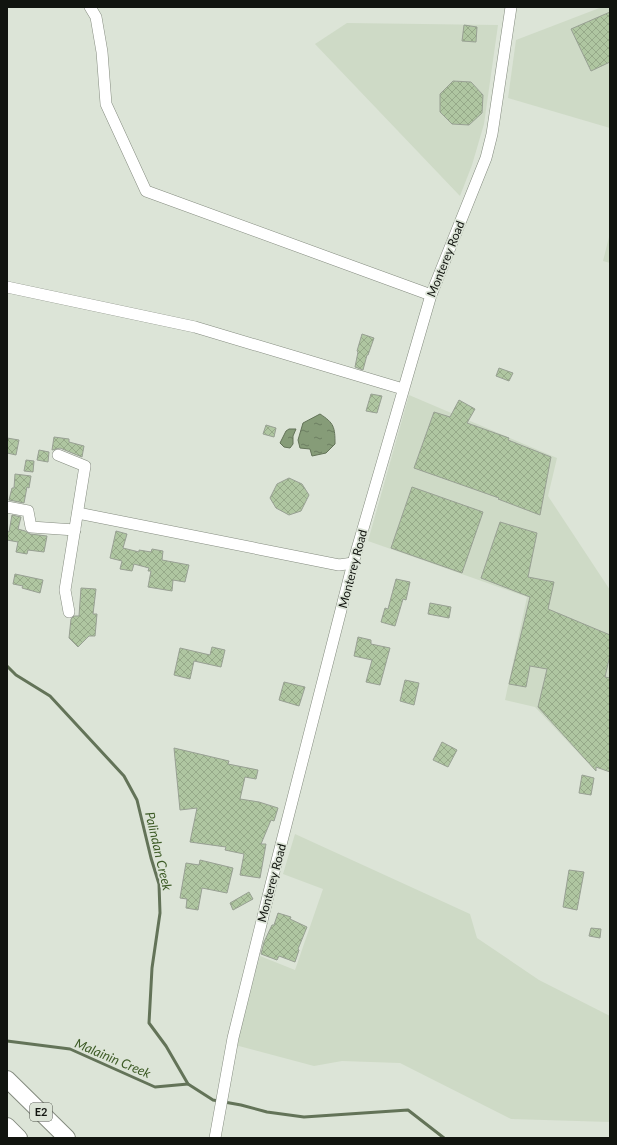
<svg xmlns="http://www.w3.org/2000/svg" width="617" height="1145" font-family="Lato,sans-serif">
  <style>
    .built { fill: #cedac6 }
    .water { fill: url(#water-ripples); stroke: #637358 }
    .lines { fill: none; stroke-linecap: round; stroke-linejoin: round }
    .stream { stroke: #637358; stroke-width: 3 }
    .building { fill: url(#building-cross-hatch); stroke: #98a093 }
    .minor-casing { stroke: #848b7f; stroke-width: 12 }
    .highway-casing { stroke: #848b7f; stroke-width: 18 }
    .minor { stroke: #fff; stroke-width: 11 }
    .highway { stroke: #fff; stroke-width: 16 }
    .labels { text-anchor: middle; stroke-width: 3.5; stroke-linejoin: round; paint-order: stroke }
    .shield { fill: #dce4d7; stroke: #4e524b; stroke-width: 1 }
    .shield-label { font-size: 11px; font-weight: bold; fill: #11140f }
    .street-label { font-size: 12px; fill: #11140f; stroke: #dce4d7 }
    .water-label { font-size: 13px; font-style: italic; fill: #3d5b26; stroke: #dce4d7 }
  </style>
  <defs>
    <pattern id="water-ripples" width="26" height="14" patternUnits="userSpaceOnUse"><rect width="26" height="14" fill="#869c78"/><path d="M2 4q2-2 4 0t4 0M15 11q2-2 4 0t4 0" fill="none" stroke="#6c7e61"/></pattern>
    <pattern id="building-cross-hatch" width="8" height="8" patternUnits="userSpaceOnUse"><rect width="8" height="8" fill="#afc6a1"/><path d="M0 0l8 8M0 8l8-8" fill="none" stroke="#96a989"/></pattern>
  </defs>
  <rect width="100%" height="100%" fill="#dce4d7"/>
  <g class="built">
    <path d="M602,7H610V128L508,98L516,40Z"/>
    <path d="M347,23L498,25L484,124L472,165L460,196L315,44Z"/>
    <path d="M610,233V263L603,261Z"/>
    <path d="M409,395L557,458L548,496L610,590V772L587,762L535,707L505,700L527,597L368,541Z"/>
    <path d="M295,834L470,914L477,938L539,980L610,1016V1122L511,1119L400,1063L342,1061L314,1066L235,1045L260,956L295,970L323,889L283,874Z"/>
  </g>
  <g class="water">
    <path d="M320,414C334,423 335,427 335,444L326,453L312,456L310,449L300,448L298,440L303,423Z"/>
    <path d="M289,429H296L293,436V444L290,448L284,447L280,443L286,431Z"/>
  </g>
  <g class="lines">
    <g class="stream">
      <path d="M7,666L16,675L50,696L124,776L137,800L151,858L159,884L160,913L152,968L149,1023L166,1046L188,1084L213,1100L241,1105L267,1112L304,1117L408,1110L444,1138"/>
      <path d="M7,1041L70,1049L155,1087L188,1084"/>
    </g>
  </g>
  <g class="building">
    <path d="M610,12V62L591,71L571,29Z"/>
    <path d="M464,25L477,27L476,42L462,41Z"/>
    <path d="M453,81L471,82L483,95L482,113L469,125L452,124L440,112V94Z"/>
    <path d="M362,334L374,338L368,355H367L363,370L355,367L358,352L357,351Z"/>
    <path d="M499,368L513,373L509,381L496,376Z"/>
    <path d="M371,394L382,396L377,413L366,411Z"/>
    <path d="M459,400L475,409L467,423L509,438L508,440L551,457L540,515L498,499L499,498L414,468L434,412L450,417Z"/>
    <path d="M266,425L276,428L274,437L263,434Z"/>
    <path d="M54,437L69,439V442L84,446L82,457L60,448L52,450Z"/>
    <path d="M7,438L19,440L16,455L7,453Z"/>
    <path d="M39,450L49,452L48,462L37,460Z"/>
    <path d="M26,460L34,461L33,472L24,471Z"/>
    <path d="M15,474L31,476L29,488L27,487L24,503L9,500L12,488H14Z"/>
    <path d="M289,478L302,484L309,495L301,511L289,515L276,508L270,498L277,484Z"/>
    <path d="M412,487L483,512L462,573L391,548Z"/>
    <path d="M12,515L21,517L18,529L25,531L30,534L47,536L44,552L28,550L27,554L16,552L18,542L7,540V531L9,532Z"/>
    <path d="M500,522L537,533L528,577L554,582L548,609L610,635V655L605,677L610,678V772L596,767V771L538,707L547,669L530,666L526,687L509,684L530,597L481,578Z"/>
    <path d="M116,531L127,534L123,548L139,552V550L151,552L152,549L163,551L162,560L189,565L185,582L173,580L172,591L148,587L151,571H148L149,568L134,564L132,571L120,569L122,561L110,558Z"/>
    <path d="M15,574L43,580L40,593L22,588L23,586L13,584Z"/>
    <path d="M396,579L410,582L406,600L403,599L395,626L381,622L385,608L388,609Z"/>
    <path d="M81,588L96,589L93,614H97L95,636H89L78,647L69,638L71,619L74,616H79Z"/>
    <path d="M430,603L451,607L449,618L428,614Z"/>
    <path d="M358,637L371,640V644L390,648L380,685L366,682L372,660L354,656Z"/>
    <path d="M212,647L225,650L221,667L194,661L190,679L174,675L180,648L210,655Z"/>
    <path d="M405,680L419,683L414,705L400,701Z"/>
    <path d="M284,682L305,687L299,706L279,700Z"/>
    <path d="M442,742L457,750L448,767L433,760Z"/>
    <path d="M174,748L229,761L228,764L258,770L256,779L245,777L240,799L259,802L278,808L274,821L271,820L261,844H266L260,878L240,875L244,854L225,850L226,847L190,842L197,808L180,810Z"/>
    <path d="M582,775L594,778L591,795L579,793Z"/>
    <path d="M200,860L233,868L227,893L202,888L198,910L186,908L187,899L180,898L186,863L199,865Z"/>
    <path d="M569,870L584,872L577,910L563,907Z"/>
    <path d="M249,892L253,899L233,910L230,903Z"/>
    <path d="M278,913L291,917L290,919L307,927L298,949L299,950L295,962L279,956L277,960L261,954L264,942L272,925H274Z"/>
    <path d="M591,928L601,929L600,938L589,936Z"/>
  </g>
  <g class="lines">
    <g class="minor-casing">
      <g id="minor">
        <path d="M90,7L96,17L102,52L106,104L146,191L431,295"/>
        <path d="M7,287L195,327L403,389"/>
        <path d="M58,455L85,466L65,590L69,612"/>
        <path d="M7,507L28,511L31,527L75,530"/>
        <path d="M78,513L339,565L353,563"/>
        <path d="M215,1138L233,1038L272,880L353,563L431,295L486,158L492,134L511,7"/>
      </g>
    </g>
    <g class="highway-casing">
      <g id="highway">
        <path d="M7,1079L67,1138"/>
        <path d="M7,1126L19,1138"/>
      </g>
    </g>
    <use href="#minor" class="minor"/>
    <use href="#highway" class="highway"/>
  </g>
  <g class="labels">
    <rect class="shield" x="30" y="1103" width="22" height="18" rx="3"/>
    <g class="shield-label">
      <text x="41" y="1116">E2</text>
    </g>
    <g class="street-label">
      <text transform="translate(446 259) rotate(-68)" y="4">Monterey Road</text>
      <text transform="translate(353 569) rotate(-75)" y="4">Monterey Road</text>
      <text transform="translate(272 883) rotate(-75)" y="4">Monterey Road</text>
    </g>
    <g class="water-label">
      <text transform="translate(159 851) rotate(77)" y="5">Palindan Creek</text>
      <text transform="translate(113 1058) rotate(23)" y="5">Malainin Creek</text>
    </g>
  </g>
  <rect width="617" height="1145" fill="none" stroke="#11140f" stroke-width="16"/>
</svg>
